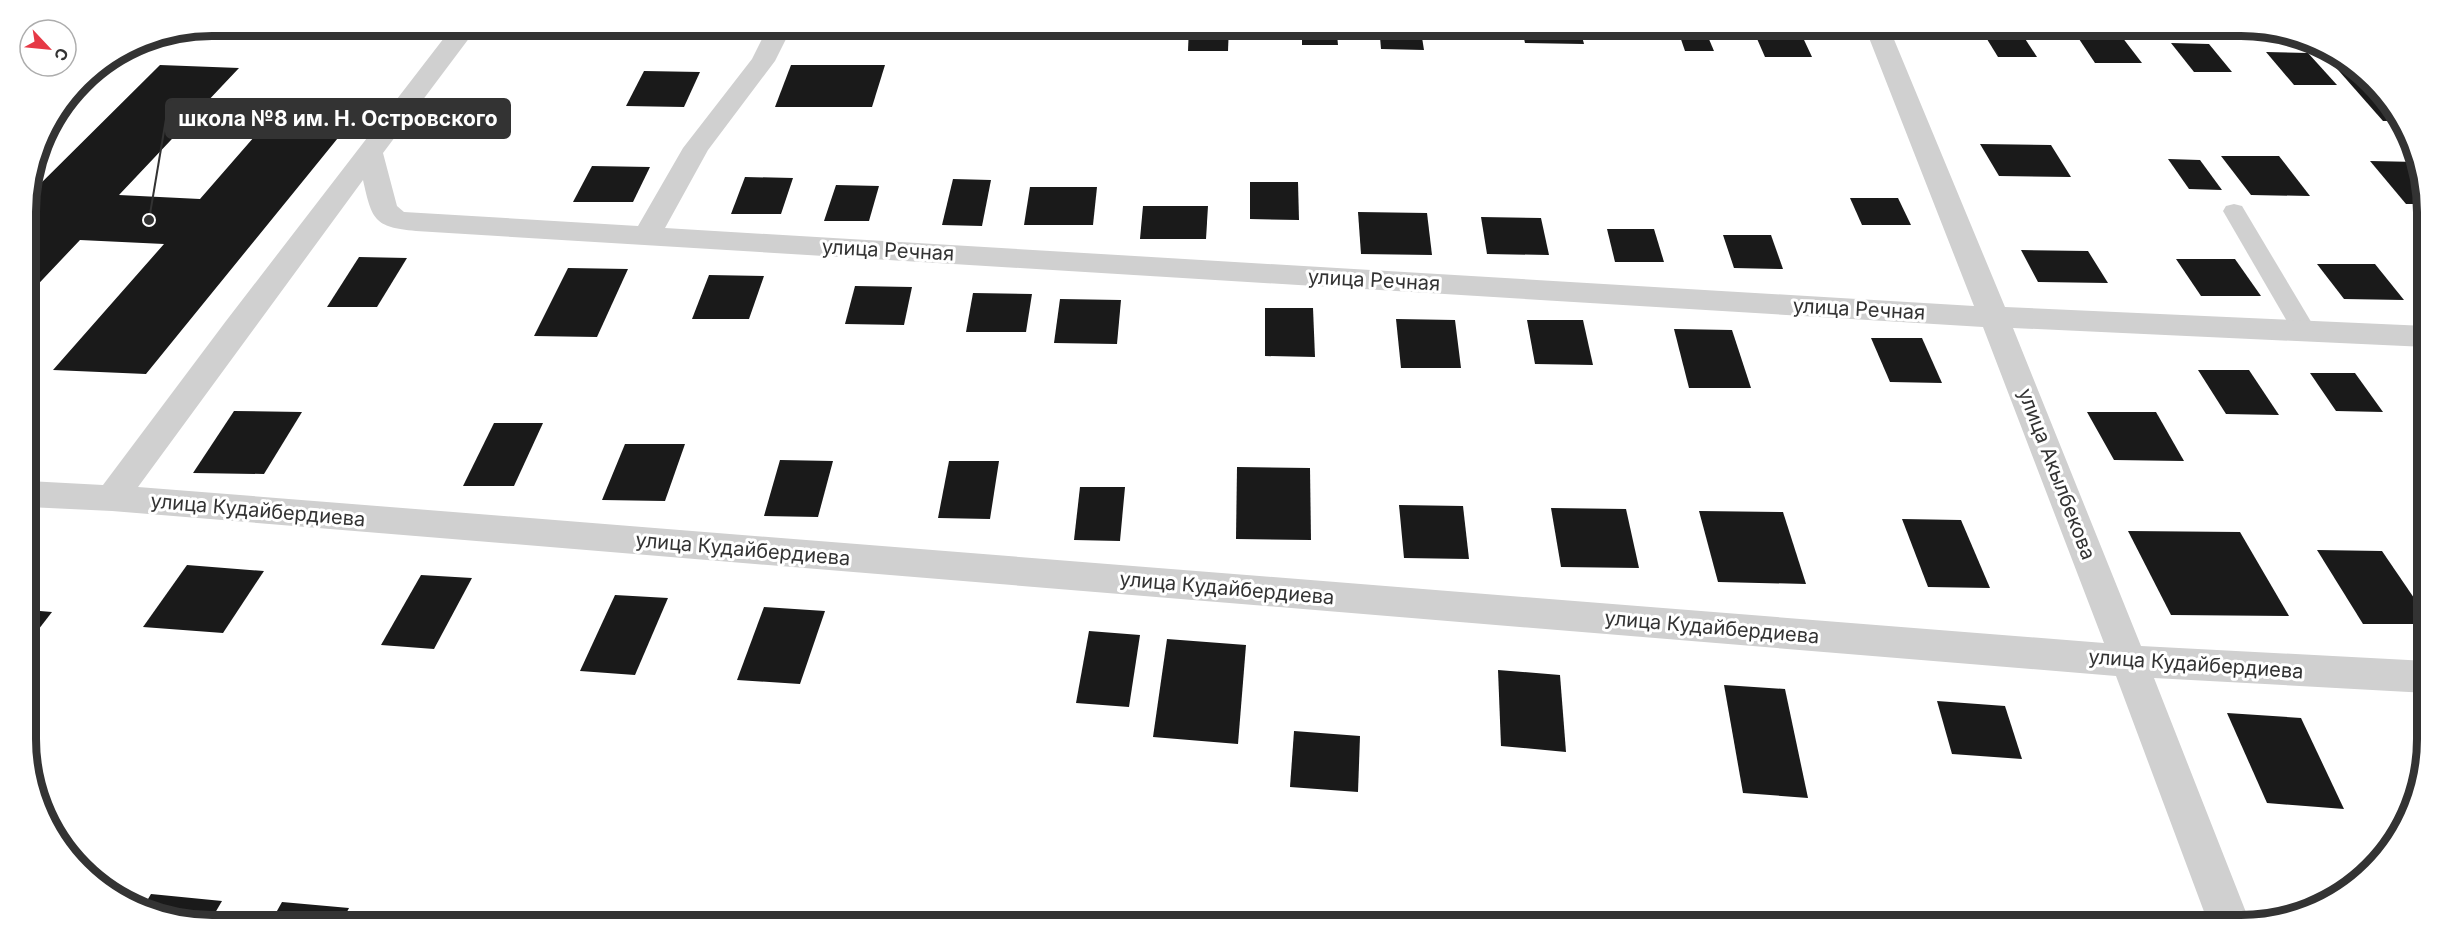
<svg xmlns="http://www.w3.org/2000/svg" width="2453" height="951" font-family="Inter,sans-serif">
  <style>
    .building { fill: #1a1a1a }
    .lines { fill: none; stroke-linecap: round; stroke-linejoin: round }
    .lane { fill: #d0d0d0; fill-rule: evenodd }
    .street { fill: #d0d0d0; fill-rule: evenodd }
    .labels { text-anchor: middle; stroke-width: 6; stroke-linejoin: round; paint-order: stroke }
    .street-label { font-size: 20px; fill: #333; stroke: #fff }
    .rim { fill: none; stroke: #333; stroke-width: 8 }
    .leader { fill: none; stroke: #333; stroke-width: 2 }
    .callout-dot { fill: #333; stroke: #fff; stroke-width: 2 }
    .callout { fill: #333; stroke: #333; stroke-width: 2 }
    .callout-label { font-size: 21px; text-anchor: middle; font-weight: bold; fill: #fff }
  </style>
  <rect width="100%" height="100%" fill="#fff"/>
  <g class="building">
    <path d="M1047,25H1108L1107,30H1046Z"/>
    <path d="M1189,25H1229L1228,51H1188Z"/>
    <path d="M1302,25H1336L1338,45H1302Z"/>
    <path d="M1379,25H1420L1424,50L1381,49Z"/>
    <path d="M1521,25H1579L1584,44L1525,43Z"/>
    <path d="M1676,25H1703L1714,51H1685Z"/>
    <path d="M1751,25H1797L1812,57H1765Z"/>
    <path d="M1982,31H2020L2037,57H1998Z"/>
    <path d="M2077,36L2122,37L2142,63H2095Z"/>
    <path d="M2171,43L2209,44L2232,72H2194Z"/>
    <path d="M2317,46L2381,89L2403,121H2383Z"/>
    <path d="M2266,52L2308,53L2337,85H2294Z"/>
    <path d="M160,65L239,68L119,195L200,199L274,114L355,117L146,374L53,370L164,244L80,240L26,297L27,197Z"/>
    <path d="M791,65H885L872,107H775Z"/>
    <path d="M644,71L700,72L684,107L626,106Z"/>
    <path d="M1980,144L2051,145L2071,177L1999,176Z"/>
    <path d="M2221,156H2279L2310,196L2251,195Z"/>
    <path d="M2168,159L2200,160L2222,190L2189,189Z"/>
    <path d="M2370,161L2418,162L2426,187V204H2406Z"/>
    <path d="M592,166L650,167L633,202H573Z"/>
    <path d="M745,177L793,178L781,214H731Z"/>
    <path d="M953,179L991,180L982,226L942,225Z"/>
    <path d="M1250,182H1298L1299,220L1250,219Z"/>
    <path d="M836,185L879,186L869,221H824Z"/>
    <path d="M1030,187H1097L1093,225H1024Z"/>
    <path d="M1850,198H1898L1911,225H1862Z"/>
    <path d="M1143,206H1208L1206,239H1140Z"/>
    <path d="M1358,212L1427,213L1432,255L1361,254Z"/>
    <path d="M1481,217L1541,218L1549,255L1487,254Z"/>
    <path d="M1607,229H1654L1664,262H1615Z"/>
    <path d="M1723,235H1771L1783,269L1734,268Z"/>
    <path d="M2021,250L2088,251L2108,283L2038,282Z"/>
    <path d="M359,257L407,258L377,307H327Z"/>
    <path d="M2176,259H2235L2261,296H2201Z"/>
    <path d="M2317,264H2375L2404,300L2344,299Z"/>
    <path d="M568,268L628,269L597,337L534,336Z"/>
    <path d="M709,275L764,276L749,319H692Z"/>
    <path d="M855,286L912,287L904,325L845,324Z"/>
    <path d="M973,293L1032,294L1026,332H966Z"/>
    <path d="M1060,299L1121,300L1117,344L1054,343Z"/>
    <path d="M1265,308H1313L1315,357L1265,356Z"/>
    <path d="M1396,319L1455,320L1461,368H1401Z"/>
    <path d="M1527,320H1583L1593,365L1535,364Z"/>
    <path d="M1674,329L1732,330L1751,388H1689Z"/>
    <path d="M1871,338H1922L1942,383L1890,382Z"/>
    <path d="M2198,370H2249L2279,415L2226,414Z"/>
    <path d="M2310,373H2355L2383,412L2336,411Z"/>
    <path d="M234,411L302,412L264,474L193,473Z"/>
    <path d="M2087,412H2156L2184,461L2114,460Z"/>
    <path d="M494,423H543L514,486H463Z"/>
    <path d="M625,444H685L665,501L602,500Z"/>
    <path d="M780,460L833,461L818,517L764,516Z"/>
    <path d="M949,461H999L990,519L938,518Z"/>
    <path d="M1237,467L1310,468L1311,540L1236,539Z"/>
    <path d="M1080,487H1125L1120,541L1074,540Z"/>
    <path d="M1399,505L1463,506L1469,559L1404,558Z"/>
    <path d="M1551,508L1626,509L1639,568L1561,567Z"/>
    <path d="M1699,511L1783,512L1806,584L1718,582Z"/>
    <path d="M1902,519L1961,520L1990,588L1928,587Z"/>
    <path d="M2128,531L2240,532L2289,616L2171,615Z"/>
    <path d="M2317,550L2382,551L2427,617V624H2363Z"/>
    <path d="M187,565L264,571L223,633L143,627Z"/>
    <path d="M421,575L472,578L434,649L381,645Z"/>
    <path d="M615,595L668,598L635,675L580,671Z"/>
    <path d="M764,607L825,611L800,684L737,680Z"/>
    <path d="M28,610L52,612L28,643Z"/>
    <path d="M1089,631L1140,635L1129,707L1076,703Z"/>
    <path d="M1167,639L1246,645L1238,744L1153,737Z"/>
    <path d="M1498,670L1560,675L1566,752L1501,746Z"/>
    <path d="M1724,685L1785,689L1808,798L1743,793Z"/>
    <path d="M1937,701L2005,706L2022,759L1952,754Z"/>
    <path d="M2227,713L2301,718L2344,809L2267,803Z"/>
    <path d="M1294,731L1360,736L1358,792L1290,787Z"/>
    <path d="M151,894L222,901L208,925L152,915L142,909Z"/>
    <path d="M282,902L349,908L340,925H269Z"/>
  </g>
  <g class="lines">
    <path class="lane" d="M2234,204L2242,206L2316,330L2312,336L2304,338L2296,336L2292,330L2223,211L2226,206Z"/>
    <path class="street" d="M454,25H479L383,153L397,206L404,212L638,226L683,148L752,59L769,25H793L775,61L708,150L665,228L1974,306L1864,25H1888L2005,307L2426,326V347L2013,328L2141,646L2427,661V693L2154,678L2251,925H2209L2116,676L112,511L28,507V481L103,485L226,321ZM363,180C372,220 374,227 416,231L1983,327L2104,643L138,487Z"/>
  </g>
  <g class="labels">
    <g class="street-label">
      <text transform="translate(888 250) rotate(3)" y="7">улица Речная</text>
      <text transform="translate(1374 280) rotate(3)" y="7">улица Речная</text>
      <text transform="translate(1859 309) rotate(3)" y="7">улица Речная</text>
      <text transform="translate(2057 474) rotate(69)" y="7">улица Акылбекова</text>
      <text transform="translate(258 510) rotate(5)" y="7">улица Кудайбердиева</text>
      <text transform="translate(743 549) rotate(5)" y="7">улица Кудайбердиева</text>
      <text transform="translate(1227 588) rotate(5)" y="7">улица Кудайбердиева</text>
      <text transform="translate(1712 627) rotate(5)" y="7">улица Кудайбердиева</text>
      <text transform="translate(2196 664) rotate(4)" y="7">улица Кудайбердиева</text>
    </g>
  </g>
  <path d="M0 0H2453V951H0ZM212 36H2241A176 176 0 0 1 2417 212V739A176 176 0 0 1 2241 915H212A176 176 0 0 1 36 739V212A176 176 0 0 1 212 36Z" fill="#fff" fill-rule="evenodd"/>
  <path class="rim" d="M212 36H2241A176 176 0 0 1 2417 212V739A176 176 0 0 1 2241 915H212A176 176 0 0 1 36 739V212A176 176 0 0 1 212 36Z"/>
  <path class="leader" d="M149 220L166 119"/>
  <circle class="callout-dot" cx="149" cy="220" r="6"/>
  <rect class="callout" x="166" y="99" width="344" height="39" rx="6"/>
  <g class="callout-label">
    <text x="338" y="126">школа №8 им. Н. Островского</text>
  </g>
  <g transform="translate(48 48) rotate(116)"><circle r="28" fill="#ffffff" stroke="#adadad" stroke-width="1.5"/>
  <path d="M0-4.5L10 22L0 15L-10 22Z" fill="#e63946"/>
  <text y="-9" font-size="16" font-weight="bold" text-anchor="middle" fill="#333333">С</text>
  </g>
</svg>
